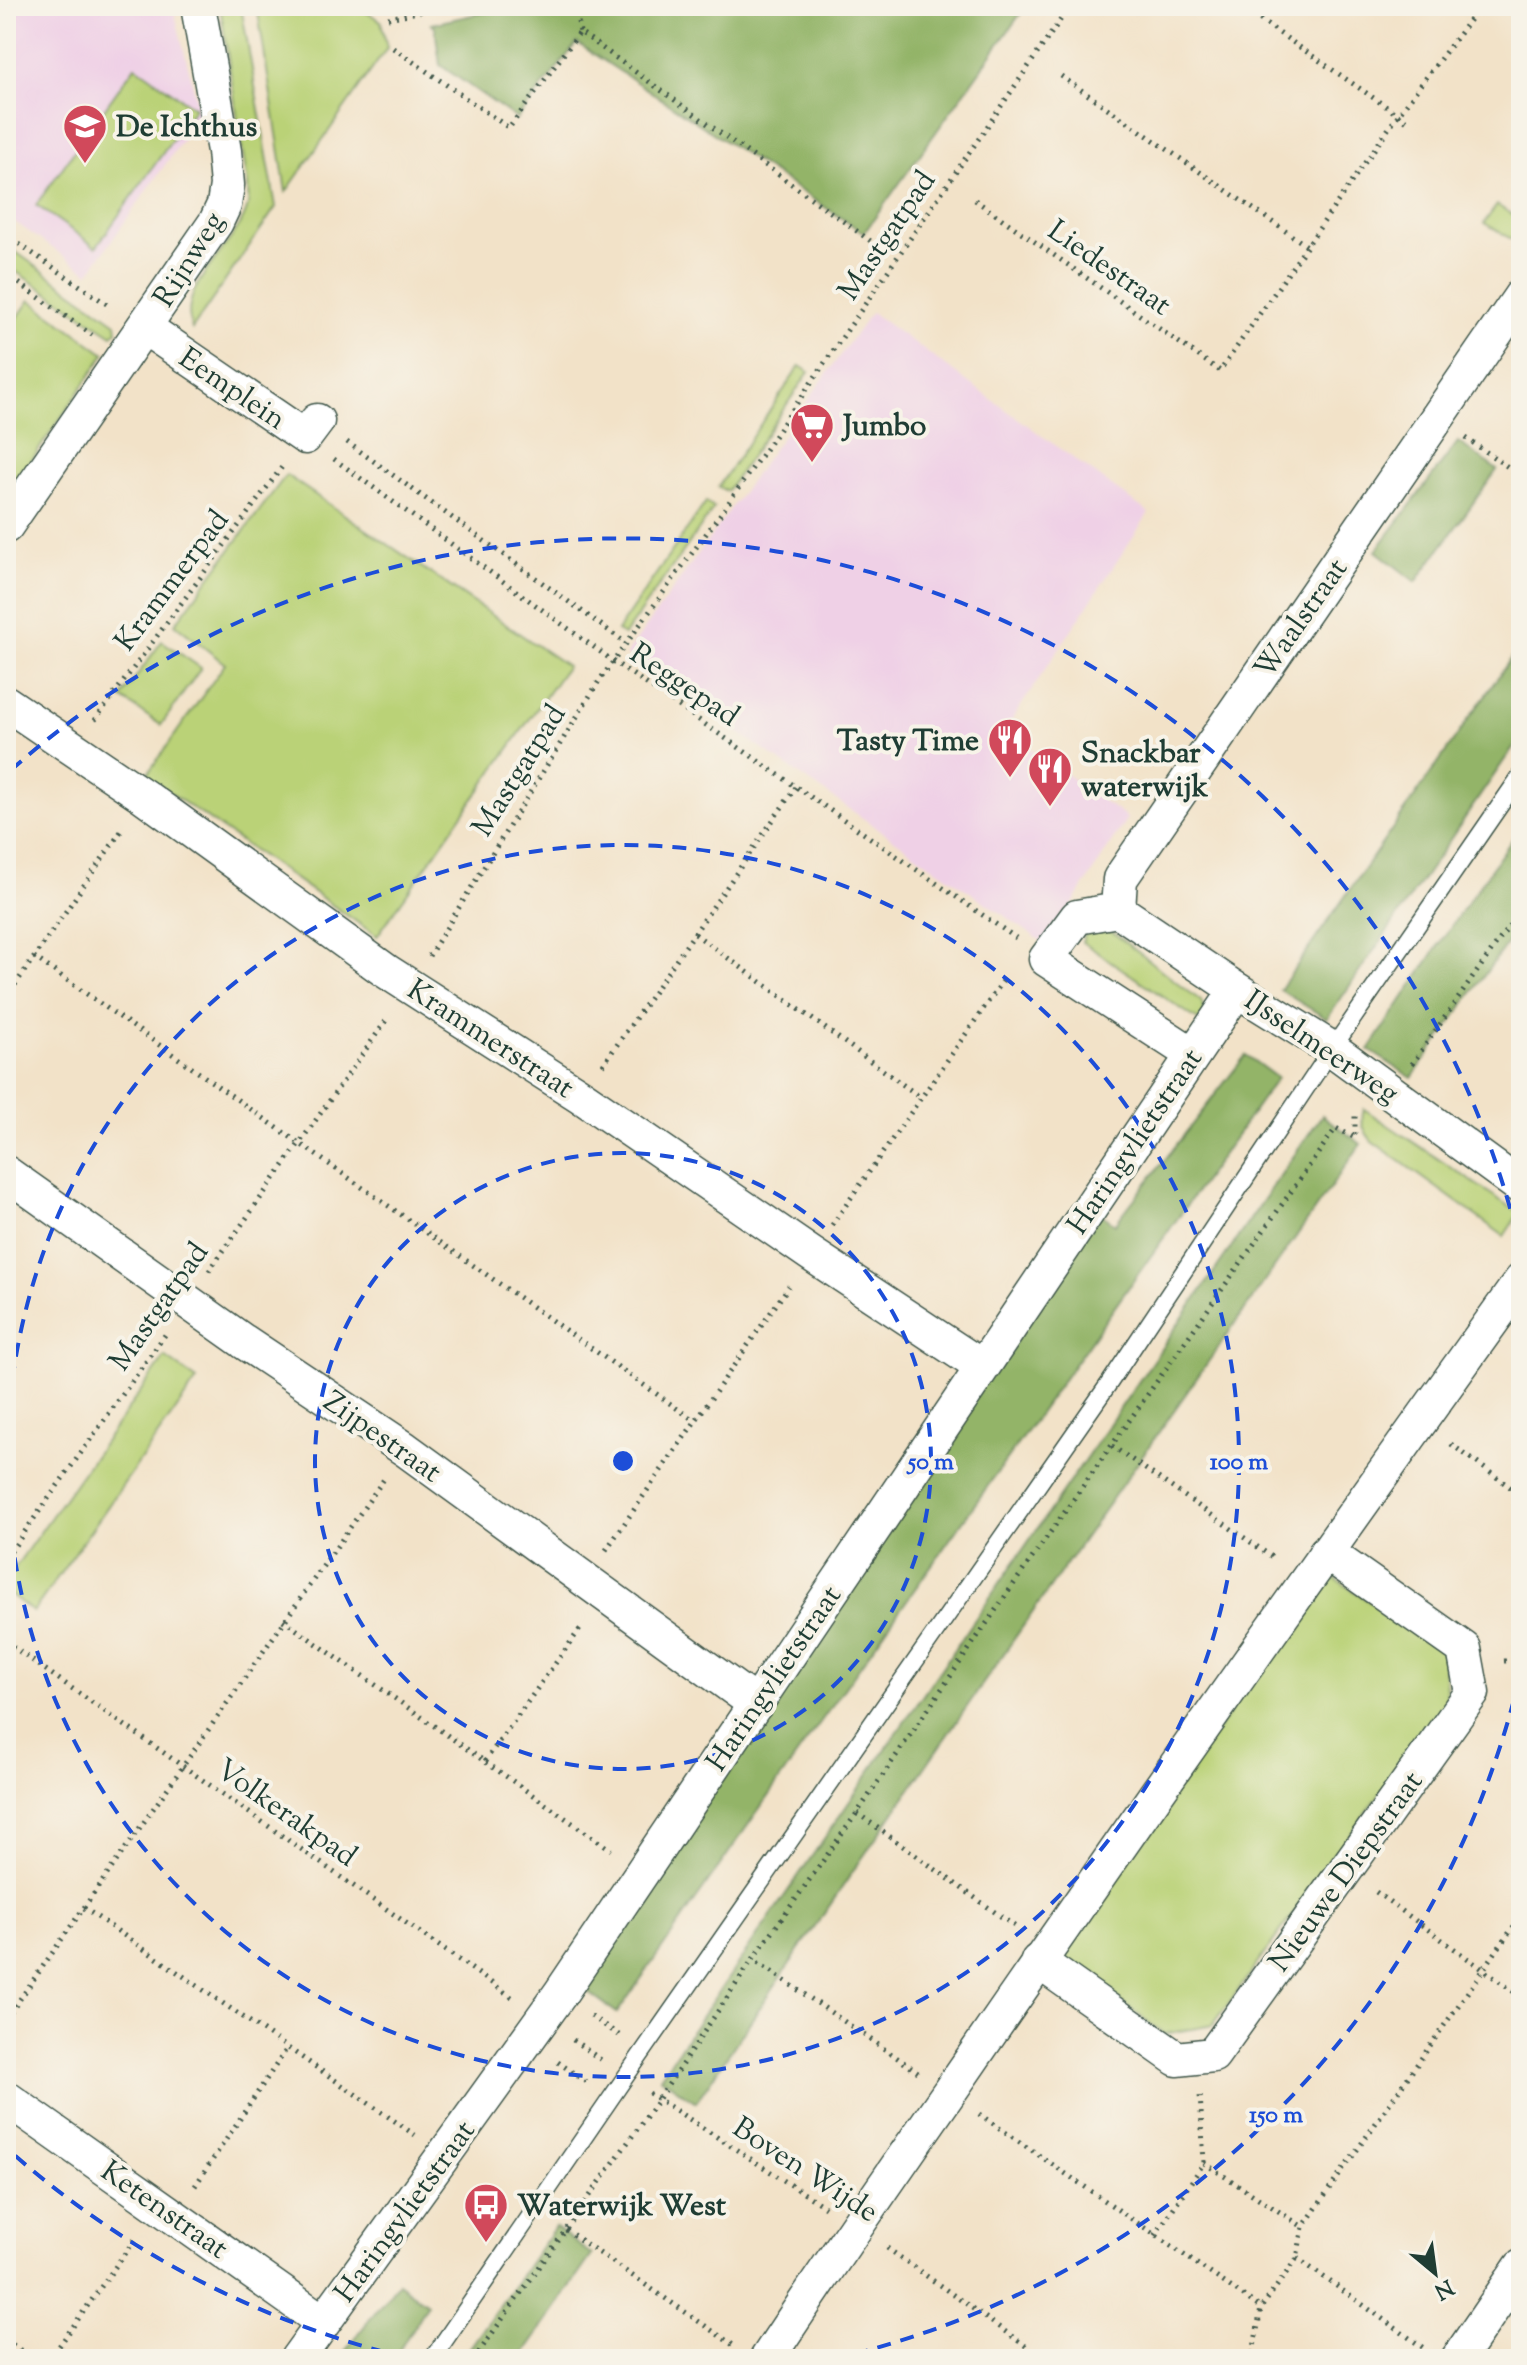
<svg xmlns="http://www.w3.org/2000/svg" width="1527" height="2365" font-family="'Sorts Mill Goudy',serif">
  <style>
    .built { fill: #efd0e6 }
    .green { fill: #bad277; stroke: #6c8856; stroke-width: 2 }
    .forest { fill: #93b468; stroke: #59784e; stroke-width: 2 }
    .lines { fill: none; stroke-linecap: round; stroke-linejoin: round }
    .service-casing { stroke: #3f564a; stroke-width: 19 }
    .minor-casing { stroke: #3f564a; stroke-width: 37 }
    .path { stroke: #3f564a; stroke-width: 5; stroke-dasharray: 2 6; stroke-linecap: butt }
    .service { stroke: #fff; stroke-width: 16 }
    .minor { stroke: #fff; stroke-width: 34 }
    .ring { fill: none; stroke: #1d4ed8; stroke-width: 4; stroke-dasharray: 14 10 }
    .labels { text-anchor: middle; stroke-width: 8; stroke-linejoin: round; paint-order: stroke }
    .poi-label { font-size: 30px; font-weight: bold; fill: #1f3d34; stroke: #f7f3e8; text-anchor: start }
    .street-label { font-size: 30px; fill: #1f3d34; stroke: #f7f3e8 }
    .centre { fill: #1d4ed8; stroke: #f7f3e8; stroke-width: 4 }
    .ring-label { font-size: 24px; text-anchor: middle; font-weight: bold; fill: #1d4ed8; stroke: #f7f3e8; stroke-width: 8; stroke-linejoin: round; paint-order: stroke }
  </style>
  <rect width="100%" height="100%" fill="#f7f3e8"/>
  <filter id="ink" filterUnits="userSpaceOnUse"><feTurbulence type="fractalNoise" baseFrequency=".0125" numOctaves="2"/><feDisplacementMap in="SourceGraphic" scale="16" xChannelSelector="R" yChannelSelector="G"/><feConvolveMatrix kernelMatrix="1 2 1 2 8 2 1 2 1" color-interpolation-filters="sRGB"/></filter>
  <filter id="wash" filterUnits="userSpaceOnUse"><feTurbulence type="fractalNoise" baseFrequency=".006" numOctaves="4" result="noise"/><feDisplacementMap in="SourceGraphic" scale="32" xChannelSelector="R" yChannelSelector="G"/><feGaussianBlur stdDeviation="1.8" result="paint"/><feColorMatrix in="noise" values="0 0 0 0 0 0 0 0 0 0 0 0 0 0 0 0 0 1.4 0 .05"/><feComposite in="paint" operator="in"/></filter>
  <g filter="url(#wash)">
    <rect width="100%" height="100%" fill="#f2e2c8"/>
    <g class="built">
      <path d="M6,6H173L200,115L89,273L6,216Z"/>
      <path d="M871,312L1149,513L1005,730L1127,818L1047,945L626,655Z"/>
    </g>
    <g class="green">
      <path d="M220,6H241L276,207L192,329C175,284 238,247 248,205C249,199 248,192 248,186Z"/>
      <path d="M257,6H356L381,21L387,48L286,192Z"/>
      <path d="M135,66L195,108L96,247L36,205Z"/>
      <path d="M1497,205L1521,220V261L1513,240L1484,223Z"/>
      <path d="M6,245L116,323L117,331L112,335L6,265Z"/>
      <path d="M30,300L105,354L6,497V334Z"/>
      <path d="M800,366L809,372L727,491L718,487Z"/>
      <path d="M286,475L567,666L377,936L146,776L225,664L175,624Z"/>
      <path d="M706,502L714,508L624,635L617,631Z"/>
      <path d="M162,641L201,668L161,725L121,698Z"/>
      <path d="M1088,928H1107L1201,1001L1205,1013L1198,1020L1082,942Z"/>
      <path d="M1364,1109L1519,1213L1504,1236L1372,1141C1363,1130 1360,1123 1364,1109Z"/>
      <path d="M165,1357L197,1380L33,1612L6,1591V1580Z"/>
      <path d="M1327,1573L1443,1651L1447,1701L1213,2025L1164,2034L1060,1955Z"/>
    </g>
    <g class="forest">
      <path d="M514,6H1026L864,233L577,43L517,119L440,65L435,27L431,24Z"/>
      <path d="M1458,442L1497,470L1416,582L1376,551Z"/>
      <path d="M1521,644V736L1327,1019L1280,990Z"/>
      <path d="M1521,827V923L1412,1078L1369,1050L1458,916Z"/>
      <path d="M1246,1055L1277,1078L785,1772L617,2013L564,1974L1095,1210L1115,1224Z"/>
      <path d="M1322,1115L1361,1144C1138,1462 913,1780 696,2102L660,2077Z"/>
      <path d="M555,2227L592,2255L520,2359H462Z"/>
      <path d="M398,2283L427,2304L394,2359H339Z"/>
    </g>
  </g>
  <g filter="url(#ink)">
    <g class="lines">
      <g class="service-casing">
        <path id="service" d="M432,2359L626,2076L1110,1382L1332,1049L1521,775"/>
      </g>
      <g class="minor-casing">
        <g id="minor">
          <path d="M144,327L305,437L317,421"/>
          <path d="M6,526L216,222L224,205L227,185L224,151L198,6"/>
          <path d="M6,703L145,797L386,971L581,1096L811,1254L982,1367"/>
          <path d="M1118,910L1237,990L1332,1049L1521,1187"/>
          <path d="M1192,1054L1046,959L1077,917L1118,910L1120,879L1521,296"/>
          <path d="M6,1173L243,1341L405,1449L756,1704"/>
          <path d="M1038,1961L1177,2059L1213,2055L1472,1693L1464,1649L1326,1552"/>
          <path d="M6,2098L323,2322"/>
          <path d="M297,2359L560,1994L1237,990"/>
          <path d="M767,2359C826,2269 888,2180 950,2091C1137,1819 1328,1549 1521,1281"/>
          <path d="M1458,2359L1521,2267"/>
        </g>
      </g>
      <g class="path">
        <path d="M575,6L580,32"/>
        <path d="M1240,6L1410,123"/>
        <path d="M388,18L448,6"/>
        <path d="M393,48L509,128L580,32L872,242"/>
        <path d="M1061,76L1307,246"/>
        <path d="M975,200L1220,371L1398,115L1480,6"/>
        <path d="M6,235L111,307"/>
        <path d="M6,274L92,335"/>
        <path d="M1466,438L1521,476"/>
        <path d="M347,442L626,643"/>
        <path d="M334,459L613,661L1016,938"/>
        <path d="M95,720L282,467"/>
        <path d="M695,934L920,1097"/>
        <path d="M429,956L599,681L727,505L1070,6"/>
        <path d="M34,957L695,1421"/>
        <path d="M6,998L124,827"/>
        <path d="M1412,1064L1521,909"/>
        <path d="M603,1065L796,787"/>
        <path d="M832,1225L1005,978"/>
        <path d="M209,1271L388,1018"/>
        <path d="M1451,1444L1521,1495"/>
        <path d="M1112,1446L1275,1559"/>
        <path d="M606,1550L789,1286"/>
        <path d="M6,1558L167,1332"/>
        <path d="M283,1620L611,1850"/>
        <path d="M6,1642L513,1998"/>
        <path d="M1504,1661L1521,1660"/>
        <path d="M485,1761L583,1625"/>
        <path d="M857,1813L1017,1928"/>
        <path d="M1376,1892L1521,1997"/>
        <path d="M84,1908L415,2135"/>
        <path d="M591,2016L619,2035"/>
        <path d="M6,2019L384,1479"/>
        <path d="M573,2040L604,2062"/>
        <path d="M558,2062L586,2082"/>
        <path d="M918,2072L753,1959L857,1813L1006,1595L1336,1128L1355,1138V1113"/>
        <path d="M649,2093L825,2207"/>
        <path d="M979,2114L1261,2308"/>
        <path d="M1204,2163L1303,2227"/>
        <path d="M195,2186L288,2047"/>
        <path d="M566,2230L733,2345"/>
        <path d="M1155,2235L1204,2163L1200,2094"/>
        <path d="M887,2248L1044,2359"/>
        <path d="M1297,2258L1425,2349"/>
        <path d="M6,2340L33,2359"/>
        <path d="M50,2359L137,2236"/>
        <path d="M474,2359L658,2100L753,1959"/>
        <path d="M1248,2359L1253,2353L1261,2308L1297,2258L1303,2227L1521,1916"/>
      </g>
      <use href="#service" class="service"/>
      <use href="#minor" class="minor"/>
    </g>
  </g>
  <g class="ring">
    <circle cx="623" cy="1461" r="308"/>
    <circle cx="623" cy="1461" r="616"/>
    <path d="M1520 1676A923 923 0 0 1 838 2358M408 2358A923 923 0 0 1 11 2152M11 770A923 923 0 0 1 1520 1246"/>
  </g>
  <defs>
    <g id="school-pin" transform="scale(2.3)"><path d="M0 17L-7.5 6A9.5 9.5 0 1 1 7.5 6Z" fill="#d1495b" stroke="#f7f3e8"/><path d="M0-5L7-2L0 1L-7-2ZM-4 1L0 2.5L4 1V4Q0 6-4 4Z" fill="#fff"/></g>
    <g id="supermarket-pin" transform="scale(2.3)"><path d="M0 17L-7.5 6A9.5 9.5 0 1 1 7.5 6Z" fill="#d1495b" stroke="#f7f3e8"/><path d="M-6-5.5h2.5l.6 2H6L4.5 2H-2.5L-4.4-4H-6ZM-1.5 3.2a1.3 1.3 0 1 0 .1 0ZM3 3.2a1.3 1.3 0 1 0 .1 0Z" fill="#fff"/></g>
    <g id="restaurant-pin" transform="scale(2.3)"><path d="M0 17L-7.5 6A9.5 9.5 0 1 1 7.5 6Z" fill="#d1495b" stroke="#f7f3e8"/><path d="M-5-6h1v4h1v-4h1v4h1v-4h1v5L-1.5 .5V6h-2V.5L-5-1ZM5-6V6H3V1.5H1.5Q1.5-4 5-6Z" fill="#fff"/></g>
    <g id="bus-pin" transform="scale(2.3)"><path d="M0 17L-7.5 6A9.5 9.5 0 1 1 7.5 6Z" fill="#d1495b" stroke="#f7f3e8"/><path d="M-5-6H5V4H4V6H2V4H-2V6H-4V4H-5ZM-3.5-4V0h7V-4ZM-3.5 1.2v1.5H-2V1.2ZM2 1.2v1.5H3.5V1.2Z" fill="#fff"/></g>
  </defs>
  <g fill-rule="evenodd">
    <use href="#school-pin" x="85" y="126"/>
    <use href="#supermarket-pin" x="812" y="425"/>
    <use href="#restaurant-pin" x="1010" y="740"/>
    <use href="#restaurant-pin" x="1050" y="769"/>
    <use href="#bus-pin" x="486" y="2205"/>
  </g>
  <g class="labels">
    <g class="poi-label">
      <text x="116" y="136">De Ichthus</text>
      <text x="843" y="435">Jumbo</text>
      <text x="979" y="750" text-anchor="end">Tasty Time</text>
      <text x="1081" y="762">Snackbar<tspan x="1081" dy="34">waterwijk</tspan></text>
      <text x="517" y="2215">Waterwijk West</text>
    </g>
    <g class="street-label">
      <text transform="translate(886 235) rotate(-56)" y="10">Mastgatpad</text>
      <text transform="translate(188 259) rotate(-58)" y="10">Rijnweg</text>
      <text transform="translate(1110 267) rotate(35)" y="10">Liedestraat</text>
      <text transform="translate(233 388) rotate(34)" y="10">Eemplein</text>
      <text transform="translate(171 580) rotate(-53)" y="10">Krammerpad</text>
      <text transform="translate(1300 618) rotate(-55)" y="10">Waalstraat</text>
      <text transform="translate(685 684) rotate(34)" y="10">Reggepad</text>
      <text transform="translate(518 770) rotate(-58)" y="10">Mastgatpad</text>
      <text transform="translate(491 1038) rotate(33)" y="10">Krammerstraat</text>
      <text transform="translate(1322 1046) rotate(34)" y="10">IJsselmeerweg</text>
      <text transform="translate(1134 1141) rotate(-56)" y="10">Haringvlietstraat</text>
      <text transform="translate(158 1306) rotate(-55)" y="10">Mastgatpad</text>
      <text transform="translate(383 1436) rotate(35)" y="10">Zijpestraat</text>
      <text transform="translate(773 1678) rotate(-56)" y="10">Haringvlietstraat</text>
      <text transform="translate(287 1812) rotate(35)" y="10">Volkerakpad</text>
      <text transform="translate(1345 1871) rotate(-54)" y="10">Nieuwe Diepstraat</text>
      <text transform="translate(806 2169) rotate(33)" y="10">Boven Wijde</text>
      <text transform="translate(165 2209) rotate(35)" y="10">Ketenstraat</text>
      <text transform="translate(404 2211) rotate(-54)" y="10">Haringvlietstraat</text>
    </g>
  </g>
  <circle cx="623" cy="1461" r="12" class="centre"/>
  <g class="ring-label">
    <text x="931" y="1469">50 m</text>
    <text x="1239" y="1469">100 m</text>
    <text x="1276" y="2122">150 m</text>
  </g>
  <rect width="1527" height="2365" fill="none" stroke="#f7f3e8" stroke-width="32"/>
  <g transform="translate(1435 2273) rotate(151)" stroke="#f7f3e8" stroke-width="6" paint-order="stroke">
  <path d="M0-6L14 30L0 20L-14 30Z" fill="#1f3d34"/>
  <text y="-12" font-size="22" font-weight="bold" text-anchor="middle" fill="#1f3d34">N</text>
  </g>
</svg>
